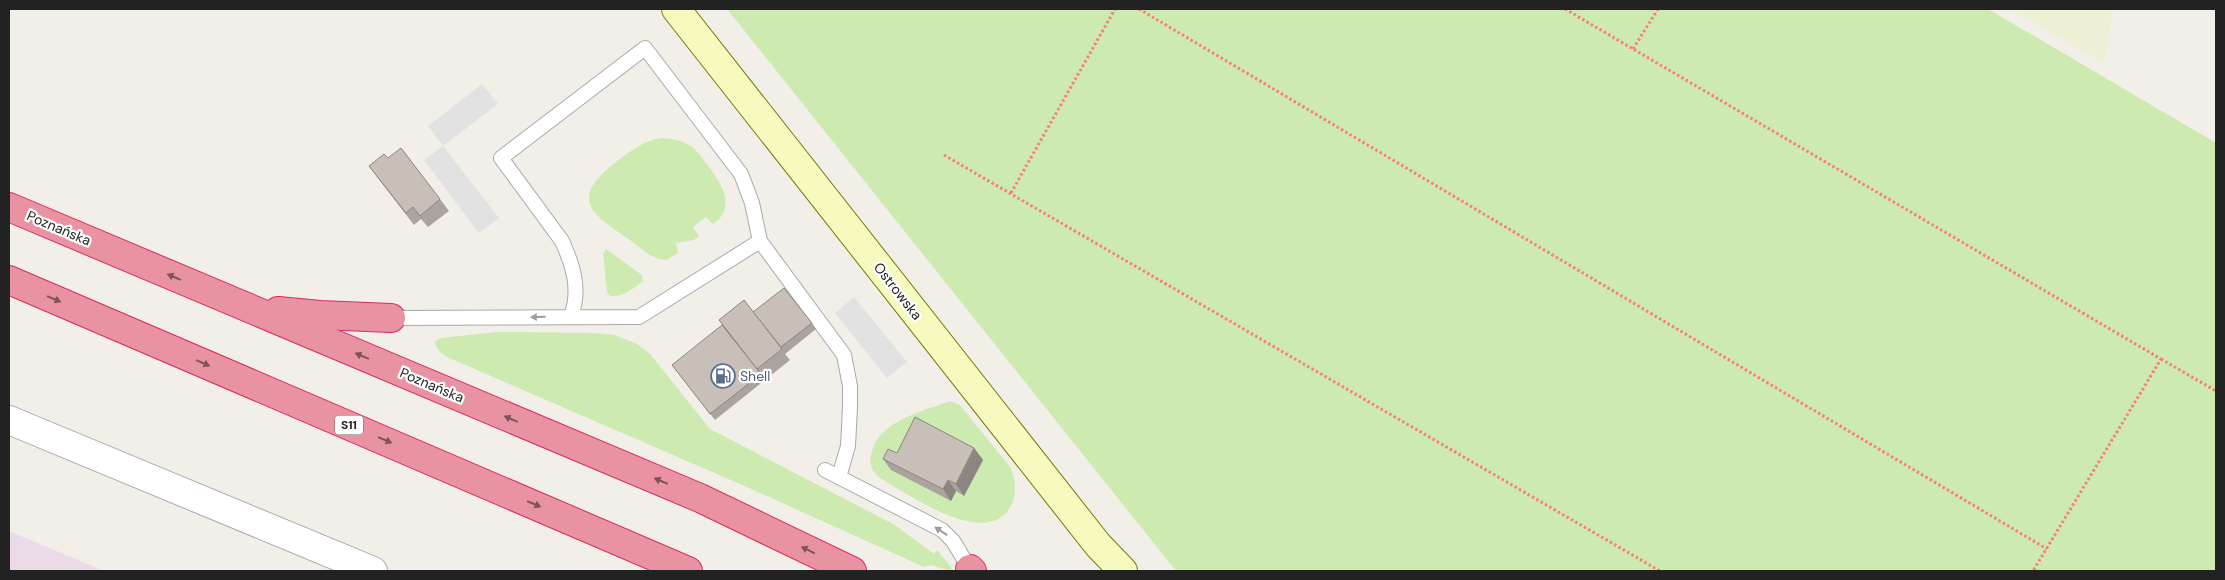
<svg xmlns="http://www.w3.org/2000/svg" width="2225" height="580" font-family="'DM Sans',sans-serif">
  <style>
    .industrial { fill: #ebdbe8 }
    .farmland { fill: #eef0d5 }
    .grass { fill: #cdebb0 }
    .parking { fill: #e2e2e2 }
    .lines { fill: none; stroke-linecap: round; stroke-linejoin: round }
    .lane-casing { stroke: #a9a9a9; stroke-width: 16 }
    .street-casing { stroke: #a9a9a9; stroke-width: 30 }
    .secondary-casing { stroke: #707d05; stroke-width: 30 }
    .highway-casing { stroke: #dc2a67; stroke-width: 30 }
    .path { stroke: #fa8072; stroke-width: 3; stroke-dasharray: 2.5 2.5; stroke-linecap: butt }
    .lane { stroke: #fff; stroke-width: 14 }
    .street { stroke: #fff; stroke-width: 28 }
    .secondary { stroke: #f7fabf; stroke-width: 28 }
    .highway { stroke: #e892a2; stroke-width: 28 }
    .wall { fill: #aba49e }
    .shaded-wall { fill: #8b8681 }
    .building { fill: #c7bfb8; stroke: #8b8681 }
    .oneway { fill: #7b545c }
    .oneway2 { fill: #9c9c9c }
    .labels { text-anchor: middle; stroke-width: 4.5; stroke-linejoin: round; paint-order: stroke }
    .shield { fill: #fff; stroke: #646464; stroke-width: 1 }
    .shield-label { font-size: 12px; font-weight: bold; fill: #222 }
    .street-label { font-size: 14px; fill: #222; stroke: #fff }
    .service-label { font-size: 14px; fill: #4e5e75; stroke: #fff; text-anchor: start }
  </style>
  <rect width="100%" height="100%" fill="#f2efe9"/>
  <path class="industrial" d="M9,531L104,571H9Z"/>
  <path class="farmland" d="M2010,9H2114L2104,64Z"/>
  <g class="grass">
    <path d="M727,9H1988L2216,143V571H1176Z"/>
    <path d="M661,138C672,139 681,140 691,146C698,151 703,160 709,167C722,185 737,208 713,224L706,217L693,227L699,236L694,240L676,243L678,253L666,260C653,260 640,248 630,240C589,212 569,199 617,161C632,150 643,141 661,138Z"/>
    <path d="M606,249L642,275L643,281C634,289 622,297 610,296L607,292L603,254Z"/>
    <path d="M496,332L594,333L615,335L637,344L650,354L710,429L895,525L934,554L937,550L951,567V571L931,565L924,567L749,488L447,357C440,353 436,349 435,341L441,338Z"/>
    <path d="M950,401L960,405L1011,468C1016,482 1017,497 1009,509C983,548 908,494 880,478C871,470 868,463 872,451C881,420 922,412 950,401Z"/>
  </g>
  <g class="parking">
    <path d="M482,84L498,104L443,146L499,218L479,233L424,160L443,146L428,126Z"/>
    <path d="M854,297L907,362L887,378L835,313Z"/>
  </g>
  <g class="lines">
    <g class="lane-casing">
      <g id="lane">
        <path d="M571,316C581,290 573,265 562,241L501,158L645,48L741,174L752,203L760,241L844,355L850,386V407L848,446L839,477"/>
        <path d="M391,318L639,317L760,241"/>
        <path d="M825,470L942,530L953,541L970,569"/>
      </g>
    </g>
    <g class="street-casing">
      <path id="street" d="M9,420L373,571"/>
    </g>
    <g class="secondary-casing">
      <path id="secondary" d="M676,9L1098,545L1123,571"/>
    </g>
    <g class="highway-casing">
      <g id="highway">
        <path d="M9,207L700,498L852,571"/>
        <path d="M9,280L688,571"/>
        <path d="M278,311L320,315L391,318"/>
        <path d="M970,569L972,571"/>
      </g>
    </g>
    <g class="path">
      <path d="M1139,9L2047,549"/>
      <path d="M1565,9L2161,359L2033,571"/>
      <path d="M1633,49L1658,9"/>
      <path d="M944,155L1660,571"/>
      <path d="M1011,193L1115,9"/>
      <path d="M2161,359L2216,391"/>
    </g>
    <use href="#lane" class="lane"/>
    <use href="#street" class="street"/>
    <use href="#secondary" class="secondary"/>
    <use href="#highway" class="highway"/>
  </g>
  <g class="wall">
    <path d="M388,158L440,199L449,211L428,227L421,219L414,225L377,177L369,166Z"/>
    <path d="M753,312L812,323L816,329L785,354L790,360L715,420L672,365Z"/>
    <path d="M974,448L983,460L964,496L956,491L951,501L891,470L883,459L897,453Z"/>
  </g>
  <g class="shaded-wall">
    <path d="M974,448L983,460L964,496L956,484Z"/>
    <path d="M948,480L956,491L951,501L943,489Z"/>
  </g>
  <g class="building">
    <path d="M401,148L440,199L420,216L413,207L406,213L369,166L384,154L388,158Z"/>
    <path d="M784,288L812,323L781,347L753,312Z"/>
    <path d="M744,300L782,349L757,369L719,320Z"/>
    <path d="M722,325L761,374L710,414L672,365Z"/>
    <path d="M915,417L974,448L956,484L948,480L943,489L883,459L888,449L897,453Z"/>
  </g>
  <defs><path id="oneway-solid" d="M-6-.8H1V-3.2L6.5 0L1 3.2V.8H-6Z" transform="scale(1.25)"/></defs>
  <g class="oneway">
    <use href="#oneway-solid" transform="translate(174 277) rotate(-157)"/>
    <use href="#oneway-solid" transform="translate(54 299) rotate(23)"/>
    <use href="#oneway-solid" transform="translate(362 356) rotate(-157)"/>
    <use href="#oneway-solid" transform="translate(203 363) rotate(23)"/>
    <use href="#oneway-solid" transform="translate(511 419) rotate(-157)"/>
    <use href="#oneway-solid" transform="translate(385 440) rotate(23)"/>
    <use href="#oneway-solid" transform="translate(661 481) rotate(-157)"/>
    <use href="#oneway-solid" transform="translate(534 504) rotate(23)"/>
    <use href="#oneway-solid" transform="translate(808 550) rotate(-154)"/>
  </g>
  <g class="oneway2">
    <use href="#oneway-solid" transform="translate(538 317) rotate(179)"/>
    <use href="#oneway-solid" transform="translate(941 531) rotate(-147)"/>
  </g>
  <defs>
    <g id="fuel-ring" transform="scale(1.25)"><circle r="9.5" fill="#fff" stroke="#5c6f8a" stroke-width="1.5"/><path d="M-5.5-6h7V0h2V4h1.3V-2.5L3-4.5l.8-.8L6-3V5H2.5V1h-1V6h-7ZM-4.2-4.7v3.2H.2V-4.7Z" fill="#5c6f8a"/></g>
  </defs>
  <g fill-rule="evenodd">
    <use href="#fuel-ring" x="723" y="376"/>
  </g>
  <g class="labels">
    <rect class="shield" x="335" y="415.5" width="28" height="19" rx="4"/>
    <g class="shield-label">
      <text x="349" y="429">S11</text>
    </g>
    <g class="street-label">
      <text transform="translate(59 228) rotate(23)" y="5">Poznańska</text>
      <text transform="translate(898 291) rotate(52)" y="5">Ostrowska</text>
      <text transform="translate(432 385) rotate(23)" y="5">Poznańska</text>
    </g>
    <g class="service-label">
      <text x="740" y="381">Shell</text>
    </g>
  </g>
  <rect width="2225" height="580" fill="none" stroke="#222222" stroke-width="20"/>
</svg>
